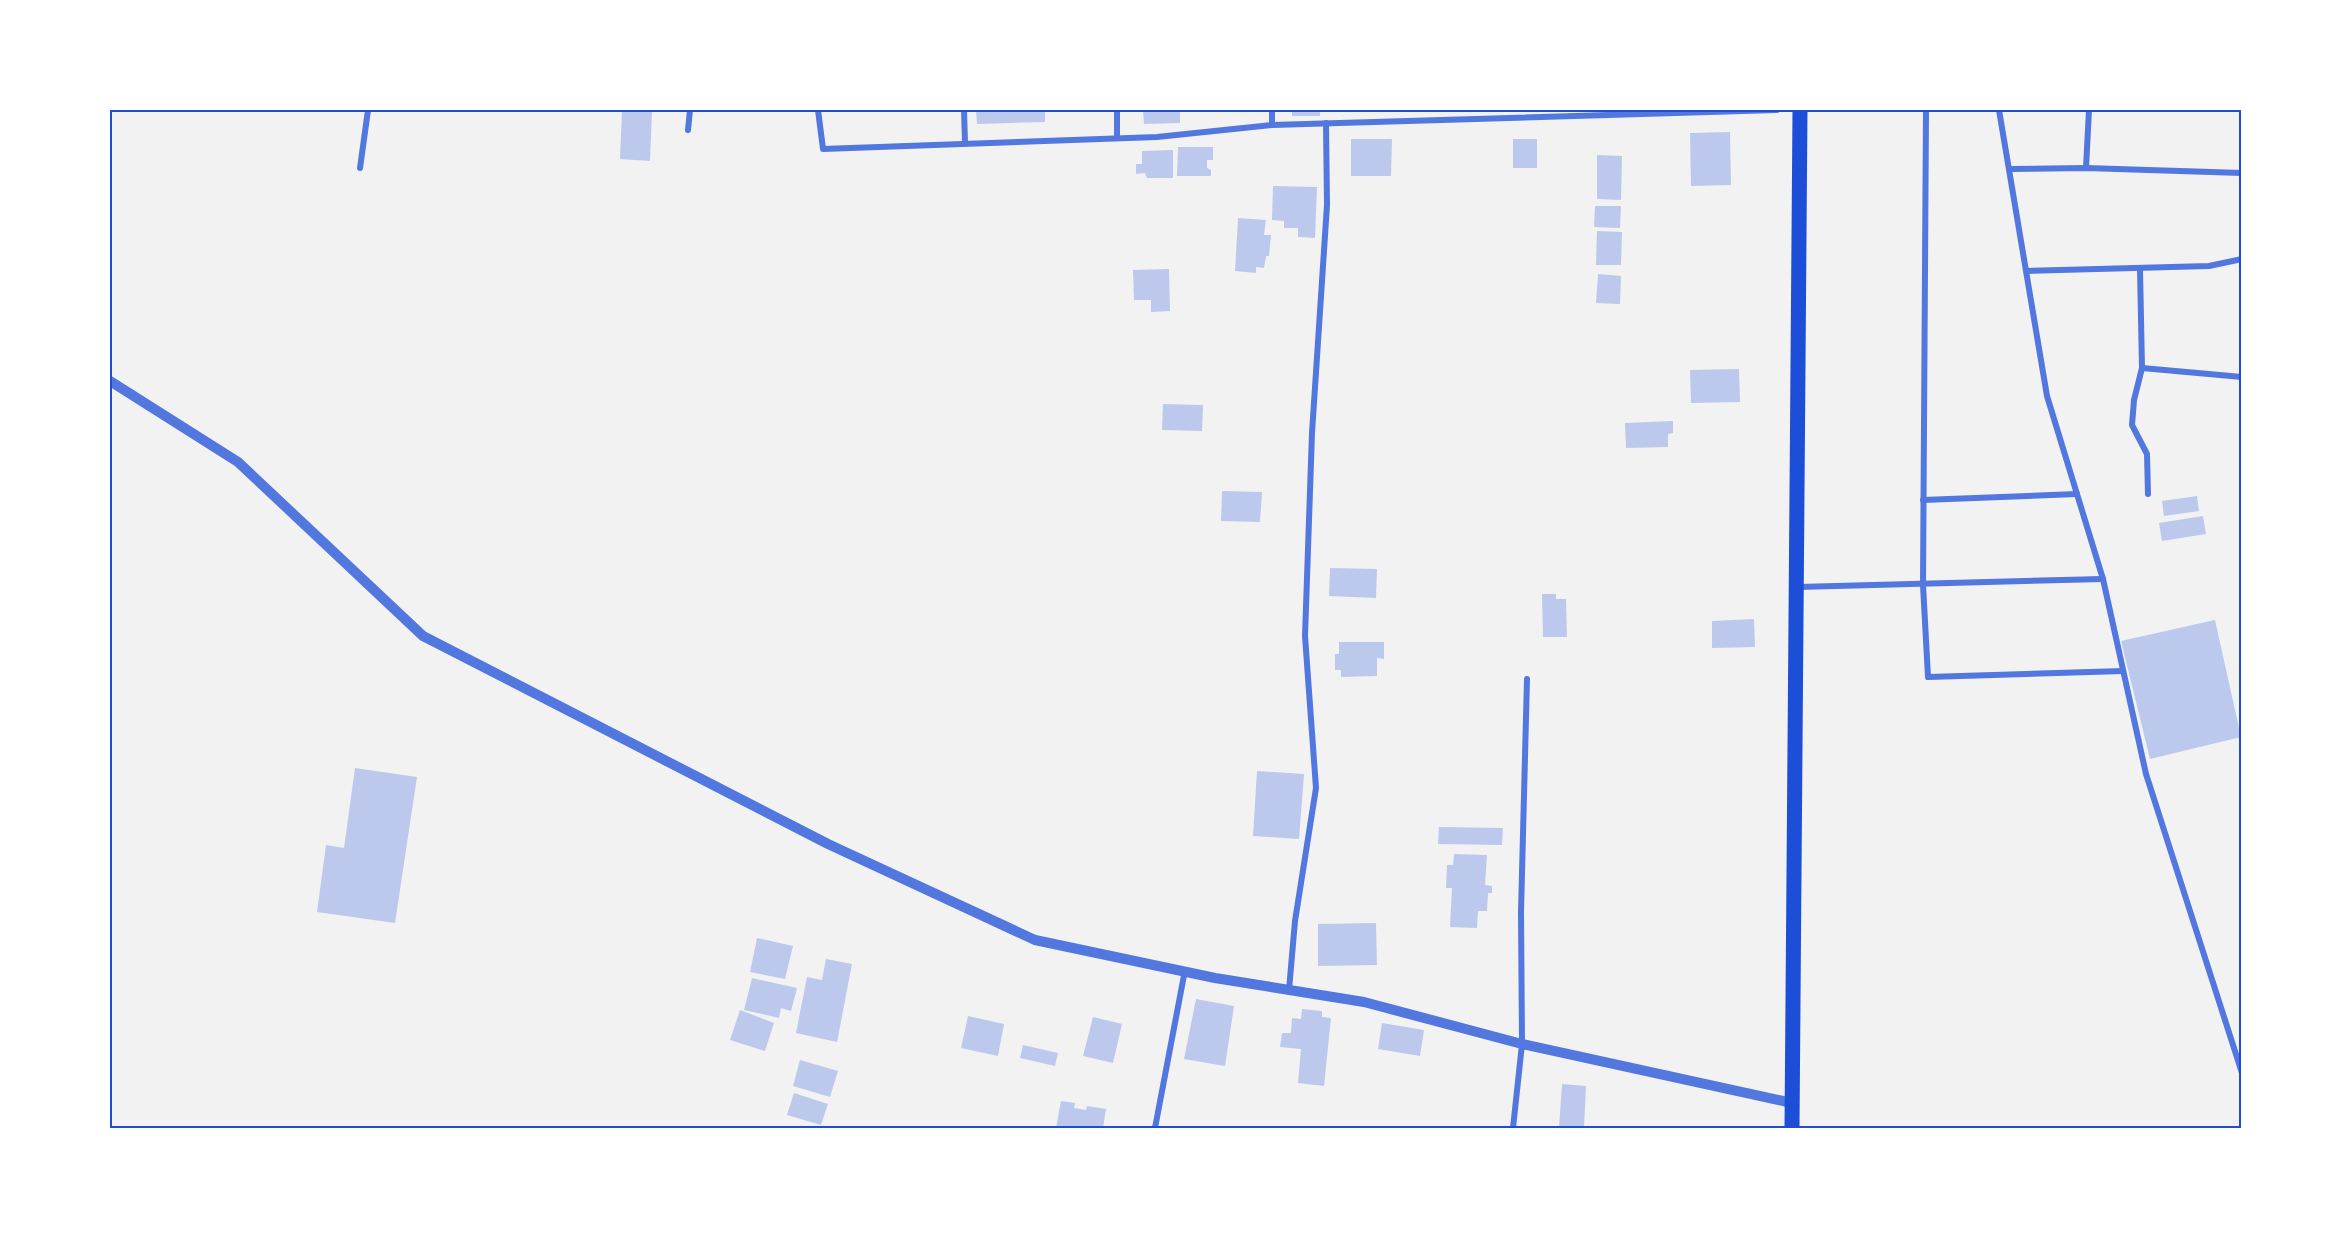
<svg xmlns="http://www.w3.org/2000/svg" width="2351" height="1238" font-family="Raleway,sans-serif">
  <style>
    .building { fill: #bdc9ec }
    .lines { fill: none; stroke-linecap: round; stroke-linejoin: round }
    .minor { stroke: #5277de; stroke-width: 6 }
    .tertiary { stroke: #5277de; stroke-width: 10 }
    .trunk { stroke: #1d4ed8; stroke-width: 15 }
    .neatline { fill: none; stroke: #1d4ed8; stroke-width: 2 }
  </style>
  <rect width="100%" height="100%" fill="#f2f2f2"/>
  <g class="building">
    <path d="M622,110L652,111L650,161L620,159Z"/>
    <path d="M976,110H1045V122L977,124Z"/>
    <path d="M1143,110H1180V123L1144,124Z"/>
    <rect x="1292" y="110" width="28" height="6"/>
    <path d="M1730,132L1731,185L1691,186L1690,133Z"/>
    <path d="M1351,139H1392L1391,176H1351Z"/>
    <rect x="1513" y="139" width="24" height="29"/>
    <path d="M1178,147H1213V160H1207V168L1211,170V176H1177Z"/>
    <path d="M1173,150V178H1147L1145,173L1136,174V164H1142V151Z"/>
    <path d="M1597,155L1622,156L1621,200L1597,199Z"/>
    <path d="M1273,186L1317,187L1315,238L1298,237V228H1284V221L1272,220Z"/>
    <path d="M1595,206H1621L1620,228L1594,227Z"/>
    <path d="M1238,218L1266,220L1264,235H1271L1269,256H1266L1264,268L1256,267V273L1235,271Z"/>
    <path d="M1597,231L1622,232L1621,265H1596Z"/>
    <path d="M1169,269L1170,311L1151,312V300H1134L1133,270Z"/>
    <path d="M1598,274L1621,276L1620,304L1596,303Z"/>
    <path d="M1739,369L1740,402L1691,403L1690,370Z"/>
    <path d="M1163,404L1203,405L1202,431L1162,430Z"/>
    <path d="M1673,421V433L1668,434V447L1626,448L1625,423Z"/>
    <path d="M1222,491L1262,492L1260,522L1221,521Z"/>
    <path d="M2197,496L2199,511L2164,516L2162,501Z"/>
    <path d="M2203,516L2206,534L2162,541L2159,523Z"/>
    <path d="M1330,568L1377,569L1376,598L1329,596Z"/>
    <path d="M1542,594H1556V599H1566L1567,637H1543Z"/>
    <path d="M1754,619L1755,647L1712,648V621Z"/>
    <path d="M2215,620L2241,737L2150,759L2121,641Z"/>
    <path d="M1339,642H1384V659L1377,658V676L1341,677V670H1335V654H1339Z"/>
    <path d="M355,768L417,777L395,923L317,912L326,845L344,848Z"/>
    <path d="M1257,771L1304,774L1299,839L1253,836Z"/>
    <path d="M1439,827L1503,828L1502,845L1438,844Z"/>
    <path d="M1454,854L1487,855L1485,885L1492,886V893H1488L1487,911H1478L1477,928L1450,927L1452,888H1446L1447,865H1453Z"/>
    <path d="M1376,923L1377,965L1318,966V924Z"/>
    <path d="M757,938L793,946L785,979L750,972Z"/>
    <path d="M826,959L852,964L837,1042L796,1033L807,977L822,980Z"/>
    <path d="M752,978L797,988L791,1011L781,1008L779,1018L744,1010Z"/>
    <path d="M1196,999L1234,1006L1225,1066L1184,1059Z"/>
    <path d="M1302,1009L1322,1011V1017L1331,1018L1324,1086L1298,1083L1301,1049L1280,1047L1282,1033H1291L1292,1018L1301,1019Z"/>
    <path d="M740,1010L774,1023L765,1051L730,1040Z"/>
    <path d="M968,1016L1004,1024L998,1056L961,1048Z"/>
    <path d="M1093,1017L1122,1024L1113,1063L1083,1056Z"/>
    <path d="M1382,1023L1424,1030L1420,1056L1378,1049Z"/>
    <path d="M1023,1045L1058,1053L1055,1066L1020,1058Z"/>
    <path d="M800,1060L838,1071L830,1097L793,1086Z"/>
    <path d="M1562,1084L1586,1086L1584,1128H1559Z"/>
    <path d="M794,1093L828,1104L821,1125L787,1115Z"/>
    <path d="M1061,1101L1075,1103L1074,1108L1086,1110L1087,1106L1106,1109L1103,1128L1069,1127L1068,1128H1056Z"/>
  </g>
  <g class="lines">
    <g class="minor">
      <path d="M818,110L823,149L1157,137L1272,125L1777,110"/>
      <path d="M964,110L965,143"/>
      <path d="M1926,110L1923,585L1928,677L2123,671"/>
      <path d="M1999,110L2047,396L2103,579L2146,774L2242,1073"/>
      <path d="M1272,125V110"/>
      <path d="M688,130L690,110"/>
      <path d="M1117,138V110"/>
      <path d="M360,168L368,110"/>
      <path d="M2086,168L2089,110"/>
      <path d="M2009,169L2086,168L2242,173"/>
      <path d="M2140,269L2142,368L2134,400L2132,425L2147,454L2148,494"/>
      <path d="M2026,271L2209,266L2242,259"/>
      <path d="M2142,368L2242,377"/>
      <path d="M1923,500L2077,494"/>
      <path d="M1798,587L2103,579"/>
      <path d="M1289,990L1295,921L1316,788L1305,636L1312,433L1327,205L1326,123"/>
      <path d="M1155,1128L1185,970"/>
      <path d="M1513,1128L1522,1044L1521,912L1527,679"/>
    </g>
    <path class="tertiary" d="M110,381L238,462L423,636L828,844L1035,940L1215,978L1364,1002L1522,1044L1792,1103"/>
    <path class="trunk" d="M1792,1128L1800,110"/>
  </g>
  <rect width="2351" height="1238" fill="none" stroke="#ffffff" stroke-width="222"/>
  <rect x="111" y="111" width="2129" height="1016" class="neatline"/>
</svg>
